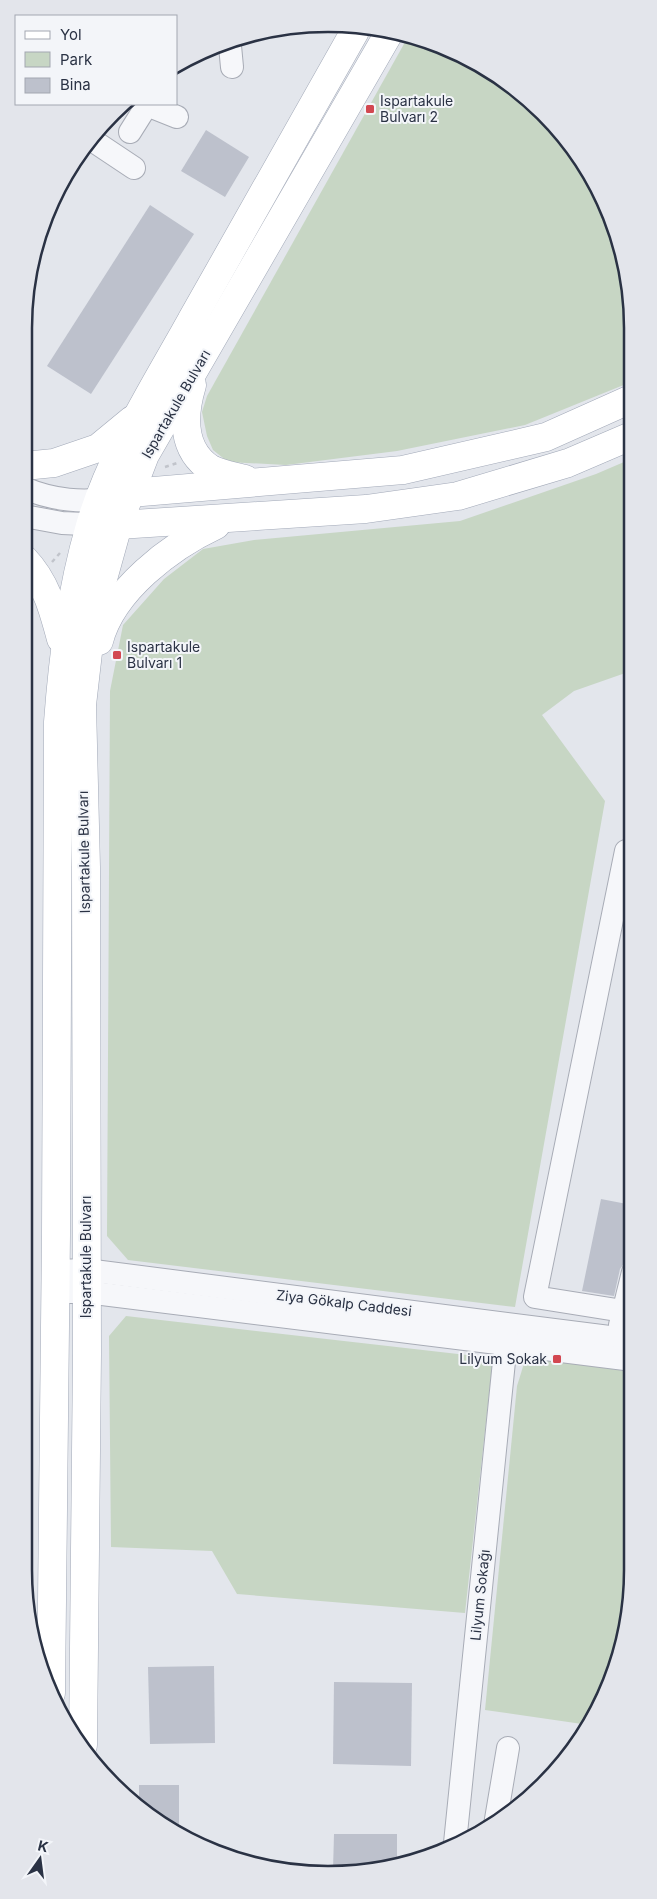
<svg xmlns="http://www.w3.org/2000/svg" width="657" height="1899" font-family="Inter,sans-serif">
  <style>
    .green { fill: #c7d6c4 }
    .building { fill: #bdc1cc }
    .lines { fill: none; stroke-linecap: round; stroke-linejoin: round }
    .minor-casing { stroke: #a8acb6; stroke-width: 24 }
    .major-casing { stroke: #a2a9b8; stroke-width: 29 }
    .path { stroke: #c1c4cb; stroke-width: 2.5; stroke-dasharray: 4 4; stroke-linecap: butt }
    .minor { stroke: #f6f7fa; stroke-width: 22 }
    .major { stroke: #fff; stroke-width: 28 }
    .poi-dot { fill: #d24750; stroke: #f3f5f9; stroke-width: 2 }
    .labels { text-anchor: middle; stroke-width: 4; stroke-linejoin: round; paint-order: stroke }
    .poi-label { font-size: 14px; fill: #2a3244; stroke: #f3f5f9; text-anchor: start }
    .street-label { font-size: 14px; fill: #2a3244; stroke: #f3f5f9 }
    .rim { fill: none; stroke: #2a3244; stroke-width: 2.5 }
  </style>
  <rect width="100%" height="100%" fill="#e3e6ec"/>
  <g class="green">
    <path d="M409,35L481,65L557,127L602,194L631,288V382L525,425L397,451L286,465L228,462L213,450L207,436L202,412L207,396Z"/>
    <path d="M631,459V671L574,691L542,715L605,801L515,1307L128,1260L107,1236L110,691L123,625L164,579L203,549L254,540L460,521L596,474Z"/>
    <path d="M24,751L32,752V1400L24,1399Z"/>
    <path d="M126,1316L493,1358L465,1613L237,1594L212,1551L111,1547L109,1336Z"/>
    <path d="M526,1357L633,1372V1570L623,1649L589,1725L485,1710L517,1386Z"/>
  </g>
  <g class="building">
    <path d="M206,130L249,157L225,197L181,171Z"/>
    <path d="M150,205L194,234L91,394L47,366Z"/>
    <path d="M601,1199L632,1205L633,1222L625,1262L620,1269L614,1296L582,1291Z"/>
    <path d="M214,1666L215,1743L150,1744L148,1667Z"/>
    <path d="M334,1682L412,1683L411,1766L333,1764Z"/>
    <path d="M139,1785H179V1833L139,1802Z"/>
    <path d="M334,1834H397V1866L333,1870Z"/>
  </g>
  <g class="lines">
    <g class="minor-casing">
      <g id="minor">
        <path d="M230,46L232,67"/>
        <path d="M130,132L147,105L177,117"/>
        <path d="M92,140L134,168"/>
        <path d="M24,488C52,500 85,504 114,497"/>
        <path d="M24,516L62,523L107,525"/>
        <path d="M55,1271L86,1270L633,1340"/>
        <path d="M55,1292H86L633,1360"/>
        <path d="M623,1311L535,1297L626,851L632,856"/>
        <path d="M620,1325L633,1272"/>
        <path d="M495,1825L508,1748"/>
        <path d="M455,1843L507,1332"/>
      </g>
    </g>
    <g class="major-casing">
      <g id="major">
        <path d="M192,385C183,415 181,450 211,469C220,474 234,476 245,479"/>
        <path d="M24,466L54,463L98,448L132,420"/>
        <path d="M130,493L403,470L546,437L631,399"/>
        <path d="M118,525L366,509L458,496L568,463L631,436"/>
        <path d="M24,559C46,582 53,609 61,639"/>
        <path d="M99,641C112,590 171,546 216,525"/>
        <path d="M51,1693L56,1235L58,722C63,656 71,591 90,526C110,456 156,384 191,321C246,224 301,127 355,31"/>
        <path d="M83,1745L87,1354L86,867L82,705L90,635L101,586L118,525L145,455L389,33"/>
      </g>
    </g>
    <g class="path">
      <path d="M165,467L177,463"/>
      <path d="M52,562L60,553"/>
    </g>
    <use href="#minor" class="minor"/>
    <use href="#major" class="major"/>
  </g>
  <g class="poi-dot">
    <rect x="365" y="104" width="10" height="10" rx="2.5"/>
    <rect x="112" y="650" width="10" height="10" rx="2.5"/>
    <rect x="552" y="1354" width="10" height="10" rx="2.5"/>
  </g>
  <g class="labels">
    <g class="poi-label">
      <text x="380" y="106">Ispartakule<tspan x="380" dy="16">Bulvarı 2</tspan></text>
      <text x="127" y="652">Ispartakule<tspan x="127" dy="16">Bulvarı 1</tspan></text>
      <text x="547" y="1364" text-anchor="end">Lilyum Sokak</text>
    </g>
    <g class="street-label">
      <text transform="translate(176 404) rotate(-60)" y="5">Ispartakule Bulvarı</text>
      <text transform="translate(84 852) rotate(-91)" y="5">Ispartakule Bulvarı</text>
      <text transform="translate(86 1257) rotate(-90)" y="5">Ispartakule Bulvarı</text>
      <text transform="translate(344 1303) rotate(7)" y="5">Ziya Gökalp Caddesi</text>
      <text transform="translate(480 1595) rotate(-84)" y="5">Lilyum Sokağı</text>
    </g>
  </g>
  <path d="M0 0H657V1899H0ZM328 32H328A296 296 0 0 1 624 328V1570A296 296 0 0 1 328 1866H328A296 296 0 0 1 32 1570V328A296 296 0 0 1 328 32Z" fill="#e3e5eb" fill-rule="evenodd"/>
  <path class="rim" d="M328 32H328A296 296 0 0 1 624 328V1570A296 296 0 0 1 328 1866H328A296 296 0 0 1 32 1570V328A296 296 0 0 1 328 32Z"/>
  <rect x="15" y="15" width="162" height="90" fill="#f3f5f9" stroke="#a3a7b1"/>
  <rect x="25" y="31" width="25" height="8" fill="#ffffff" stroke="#a3a7b1"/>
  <text x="60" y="40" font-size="15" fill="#2a3244">Yol</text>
  <rect x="25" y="52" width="25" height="15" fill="#c7d6c4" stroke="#a3a7b1"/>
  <text x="60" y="65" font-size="15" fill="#2a3244">Park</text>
  <rect x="25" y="78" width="25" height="15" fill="#bdc1cc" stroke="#a3a7b1"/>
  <text x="60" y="90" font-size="15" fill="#2a3244">Bina</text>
  <g transform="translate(40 1859) rotate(14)" stroke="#f3f5f9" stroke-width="4" paint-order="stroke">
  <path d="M0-4L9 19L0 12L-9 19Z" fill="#2a3244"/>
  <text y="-8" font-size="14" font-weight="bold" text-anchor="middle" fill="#2a3244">K</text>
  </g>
</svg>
